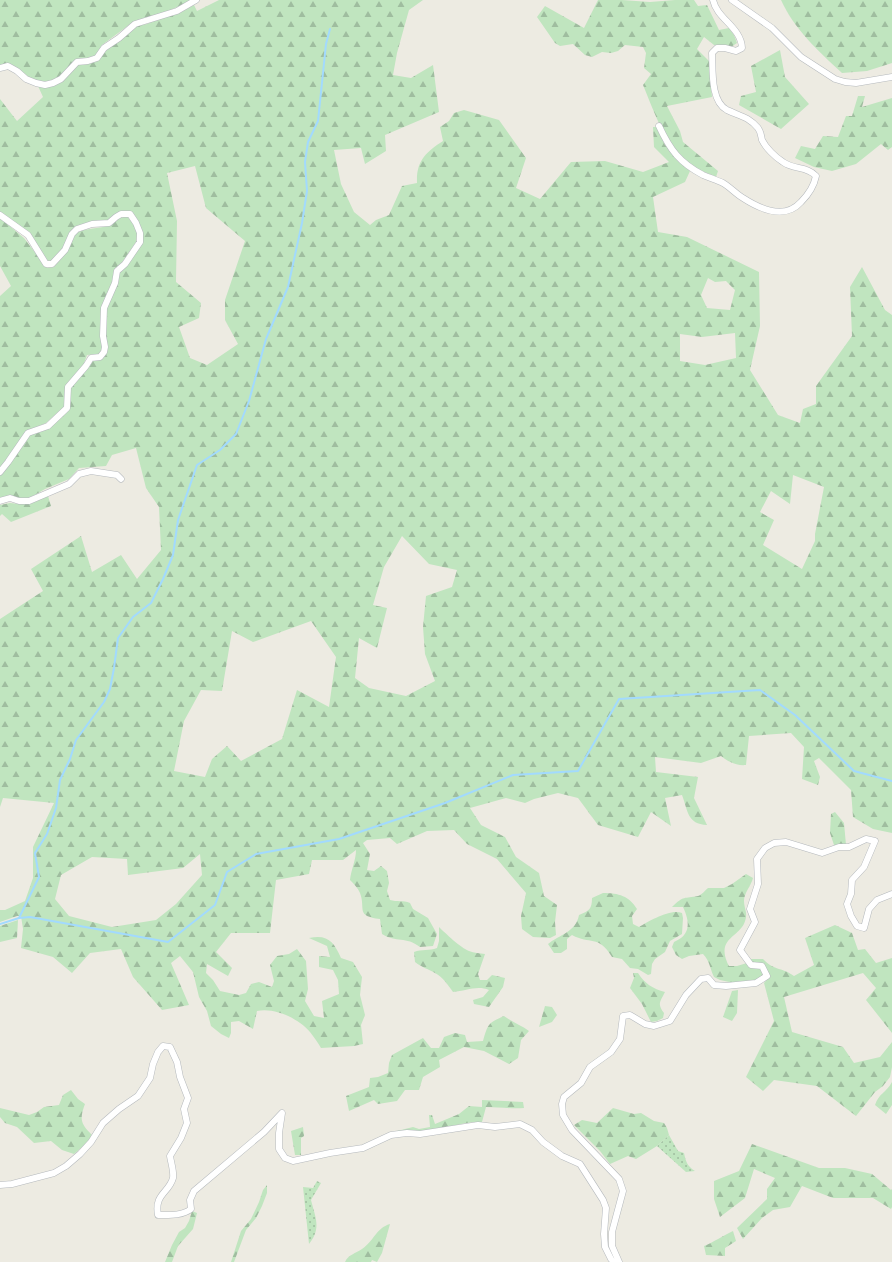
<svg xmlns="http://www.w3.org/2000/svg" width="892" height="1262" font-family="'DM Sans',sans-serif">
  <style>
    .grass { fill: url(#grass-dots) }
    .forest { fill: url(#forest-firs); fill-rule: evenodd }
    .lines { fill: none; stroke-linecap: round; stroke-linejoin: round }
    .stream { stroke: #a2dafe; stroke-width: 2 }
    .minor-casing { stroke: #b5b9bd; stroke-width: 7 }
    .minor { stroke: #fff; stroke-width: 6 }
  </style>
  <defs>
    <pattern id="grass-dots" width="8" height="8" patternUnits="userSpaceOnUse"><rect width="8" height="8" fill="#c0e5bf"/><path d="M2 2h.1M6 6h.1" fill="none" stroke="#9fbd9f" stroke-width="1.8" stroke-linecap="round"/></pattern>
    <pattern id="forest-firs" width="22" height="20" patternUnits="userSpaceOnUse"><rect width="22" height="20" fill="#c0e5bf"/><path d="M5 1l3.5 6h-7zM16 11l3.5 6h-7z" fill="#9fbd9f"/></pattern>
  </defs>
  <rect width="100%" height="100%" fill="#edebe2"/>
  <g class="grass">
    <path d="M669,1135L678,1151L684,1153C686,1162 687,1166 695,1171L686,1172L657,1146Z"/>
    <path d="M317,1181L321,1183L311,1200C315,1217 322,1228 309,1244L303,1187L313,1188Z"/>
  </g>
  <g class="forest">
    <path d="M0,0H193L159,15L133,22L102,45L95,57L75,61L59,77L52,81L44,82L28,78L18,69L0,66Z"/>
    <path d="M219,0H423L409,10L397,53L393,75L411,78L433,65L439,112L385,135L386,151L365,164L361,148L334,150L341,184L354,212L370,225L376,220L389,215L402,186L417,183C416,161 426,152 443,141L440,127L449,121L454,113L464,110L499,120L526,158L516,188L540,199L571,162L605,161L643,172L669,162L654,147L653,127H657L665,145L676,158L690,171L685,182L653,197L658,232L687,237L759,272L760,326L750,370L778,415L800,423L803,409L816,404V386L852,336L850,287L862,267L885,310L892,315V833L873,829L853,817L851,790L819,758L814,761L820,777L818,785L802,779L804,747L791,733L749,736L746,765C737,766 728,762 721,756L701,763L655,757L656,772L698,777L694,798L707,825C687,824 688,811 682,795L665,798L671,826L651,812L638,837L598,825L578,798L558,793L534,799L525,803L506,798L470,808L481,825L505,837L516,857L539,873L544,896L557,905L555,922L556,935L550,938L533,937L522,929L521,916L526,893L497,859L467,844L454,830L427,831L397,844L390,838L367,840L363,843L370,854L367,870L374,871L381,866L387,871L389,883L387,891L390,900C397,902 403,900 410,903L413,909L428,918L437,934L433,946L420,947C406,936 396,943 382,934L380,919C355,916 366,909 360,893C358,888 354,884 350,880C351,870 356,860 356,850L343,860H312L309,874L276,880L270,933H231L216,952L232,968L228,976L207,964L206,973L213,980L220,991L239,995L246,993L251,984L259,982L272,987L274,981L270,965L277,956L289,954L297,949L306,961L308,989L305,1001L314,1016L324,1018L322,1001L339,994L338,980L333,970L319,967V956L330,957L327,946L309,938C328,934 334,942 341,958L353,962L362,977L360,995L365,1015L361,1025L363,1044L354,1046L321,1048C318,1043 314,1037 310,1032C299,1019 275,1007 257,1011L253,1029L239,1021L231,1022V1033L229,1038L221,1034L211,1026L207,1011L199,997L193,972L180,956L171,963L189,1005L162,1010L133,977L121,949L90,953L72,973L53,957L21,948L23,929L21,916H17L0,922V910H5L25,901L33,878V847L54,803L3,798L0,807V619L43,591L31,569L81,536L92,572L121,555L137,579L161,550L159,507L146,488L136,448L112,455L106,466L79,468L69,479L45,489L28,499L0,500V475L10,463L29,434L49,427L69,408L71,387L93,359H101L105,334L107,308L112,297L120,271L142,241L130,211L107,221L75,228L62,250L52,261L48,262L29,232L0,212V99L17,121L43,97L38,86L48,87L77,64H90L136,26L147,24L162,17L179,13L194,5L197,11ZM195,166L206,208L245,241L225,300V320L238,344L207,365L190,358L179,327L199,318L201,303L176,282L177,221L167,173ZM708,278L715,282L726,281L735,290L730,310L707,308L701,295ZM735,333L736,358L705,365L680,361V334L702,337ZM793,475L824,487L815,534V541L802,569L763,545L774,520L760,512L771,491L790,504ZM402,536L429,564L457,570L452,587L426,596L423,627L425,654L435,681L406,696L369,688L355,678L359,638L377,648L387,608L373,605L384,567ZM311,621L336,657L329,707L297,690L282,739L241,761L227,746L212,759L205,777L174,771L184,721L201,690L222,691L232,631L253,642ZM200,854L202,875L176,904L156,920L112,927L69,916L55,899L61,875L92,857L127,859L128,875L183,868Z"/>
    <path d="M598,0H622L650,2L675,0H694L698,6L707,5L719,30L729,28L734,35L737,43L731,47L722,45H714L704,37L697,49L709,61L712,97L667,106L680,131L683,142L718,171L716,177C708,173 698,170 691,165C666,149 654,111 643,85L651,74L644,68L646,53L643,47L625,45L618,51L611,53L602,52L592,57L585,55L573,44L560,46L555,43L537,17L545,6L584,28Z"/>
    <path d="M781,0H892V63L867,71L842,73C819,52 794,29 781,0Z"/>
    <path d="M780,50L785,77L809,104L781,129L739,105L741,96L756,92L751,66Z"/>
    <path d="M858,96H865L862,107L892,98V147L888,150L881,144L856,164L832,171L814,167L795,158L801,146L815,149L823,136L838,137L846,116H852Z"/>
    <path d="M127,216L134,225L137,233L136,242L123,261L114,271L112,282L108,296L101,308L100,336L103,348L99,354L87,355L83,366L66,386L64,407L46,423L26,432L0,469V296L11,286L0,266V218L24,238L47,268L54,267L68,249L76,233L83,230L103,227L111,224L117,219Z"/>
    <path d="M48,496L51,506L11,522L2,514L0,516V505L10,503L19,504L30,503Z"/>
    <path d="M835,812L844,823L846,845H834L830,833L831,814Z"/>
    <path d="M746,874L753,878C751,886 744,893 744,901C744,907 747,912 746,917C743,939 714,935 729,966H737L747,963L761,968L763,976L755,982L734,983L720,980L714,977C710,969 710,961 703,954L689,956L682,959L676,955L672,947L674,942C691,935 690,922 683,907H672C684,895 684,899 698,896C702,895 705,890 708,888H724L732,884Z"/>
    <path d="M603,893C619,893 629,896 637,909L632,916L633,924L639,927C649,921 671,908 682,913L683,918L682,934L670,941L665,952L655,959L652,964L651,974L648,975L638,969L630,968L622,959L612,957C598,934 590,945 572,935L567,939V949L561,953H554L548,944C559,935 576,932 579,915C589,911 592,909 592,898Z"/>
    <path d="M18,920L17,938L0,942V926Z"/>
    <path d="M835,925L852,933L858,950L865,949L876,963L892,958V1033L866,1000L876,988L863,973L784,997L792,1032L843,1047L854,1063L880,1057L892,1042V1067L890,1077L883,1086L875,1092L856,1116L817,1086L774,1080L763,1091L746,1077L774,1021L764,983L770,976L764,965L752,963L749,959H763C774,971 782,967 794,976L814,965L805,938Z"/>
    <path d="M439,927C445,933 461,948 469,951C474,953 480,953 485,954L478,974L480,980H487L492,975L505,978L503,987L489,1007L474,1004L473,1000L483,997L489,990C477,985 466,991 453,992C448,985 443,977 435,973C428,969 421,967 415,962L414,952C422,949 429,951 437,948L439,941Z"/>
    <path d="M633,973H638C644,983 653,989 665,992C660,1002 657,1004 664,1013L663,1018L657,1021L651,1022L642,1004L630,988L634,978Z"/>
    <path d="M738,990L737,1013L732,1021L723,1017L732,991Z"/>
    <path d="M545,1006L552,1007L557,1015L552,1022L539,1027Z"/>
    <path d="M504,1016C512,1022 521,1025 529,1031L521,1040L518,1058L509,1064L484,1051L464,1047L439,1060L440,1067L423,1077L419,1090H405L397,1101L378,1104L374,1100L349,1111L346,1096L369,1087L370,1078L378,1077L388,1073L389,1063L392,1055L423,1038L431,1048H439L444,1037L455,1033L465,1035L467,1042L483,1041C488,1024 488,1023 504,1016Z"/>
    <path d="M892,1082V1105L886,1114L875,1105C879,1093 886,1093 892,1082Z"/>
    <path d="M71,1090L78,1099L85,1104C79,1120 81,1124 93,1136L87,1143L74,1154L62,1150L51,1141L34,1143L17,1127L5,1123L0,1117V1108L29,1115L37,1112L44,1107L59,1105L63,1095Z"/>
    <path d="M482,1100L523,1102L524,1108C511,1109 499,1107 486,1107L482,1122C462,1121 443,1130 423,1132C412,1134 401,1133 391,1134L393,1132L413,1127L419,1129L430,1127L429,1115H432L435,1124L459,1114L469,1106L482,1107Z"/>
    <path d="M613,1108L634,1114L641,1113L654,1121L664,1123L667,1128L669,1135L657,1146L636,1159L628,1156L610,1164L600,1151L574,1125L582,1120L597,1123Z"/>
    <path d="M303,1127L304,1136L301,1138V1155H295L291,1131Z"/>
    <path d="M752,1144L819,1168H845L872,1174L891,1190L892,1189V1207L891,1209L873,1198H833L802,1186L790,1207L773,1210L762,1218L743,1239L737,1228L767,1199V1189L775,1178L754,1169L745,1198L720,1217L714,1199V1181L739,1171Z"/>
    <path d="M267,1185V1193L262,1206L256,1218L246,1230L234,1262H231L241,1231L251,1219L259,1202L263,1190Z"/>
    <path d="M192,1211L197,1213L193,1229L178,1246L172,1262H165L172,1245L179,1232L185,1228L189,1221Z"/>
    <path d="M390,1224L382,1253L377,1262L372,1260L371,1262H345C348,1255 356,1253 362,1249C374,1241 376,1228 390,1224Z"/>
    <path d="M733,1231L736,1241L725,1248V1256L706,1255L704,1246C714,1242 722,1236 733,1231Z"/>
  </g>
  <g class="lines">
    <g class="stream">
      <path d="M19,918L39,877L35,853L47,834L56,808L60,780L70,759L76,740L104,702L110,689L114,668L118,638L133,617L151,603L163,579L173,555L178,520L197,465L220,450L236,434L249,401L266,339L288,287L302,223L307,191L305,162L308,142L318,121L326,44L330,29"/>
      <path d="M0,924L19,918L30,917L168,942L215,905L227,872L256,854L339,839L445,803L513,775L578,771L619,699L760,690L795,715L854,771L892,781"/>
    </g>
    <g class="minor-casing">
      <g id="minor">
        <path d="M732,0L772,28L801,57L835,79L845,82L856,83L892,77"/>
        <path d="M0,68L8,66L17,71L26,79L36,83L45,85L53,83L61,79L77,62L88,61L97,58L104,48L119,38L135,24L177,11L196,0"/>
        <path d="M659,126C670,150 680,163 703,175C710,178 717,180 723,183C730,187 736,194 743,198C760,209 785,220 801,202C809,194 814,186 816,176C807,166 794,170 783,162C775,157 766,148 762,140C761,136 761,132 758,128C748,116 739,116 727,110C710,101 713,69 712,53L717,48H725L736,51L742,48C741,27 717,19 713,0"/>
        <path d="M0,215L28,235L46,264H52L65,250L72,234L77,229L92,224L109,223L116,217L121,214H130L136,223L140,233V242L125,264L117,271L115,283L104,308L103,336L105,347L104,352L100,357L91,358L86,366L68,387L67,408L48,426L28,433L8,462L0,472"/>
        <path d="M0,501L10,498L19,501H29L69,484L79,474L91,471L117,475L121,479"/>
        <path d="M0,1185L12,1184L54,1173L66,1166L80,1154L91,1142L103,1123L119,1109L138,1096L150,1078L153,1064L158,1052L163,1046L170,1047L177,1062L180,1077L188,1098L184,1109L187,1123L181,1138L170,1156C171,1163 174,1171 173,1178C169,1193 154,1194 158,1215C169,1215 182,1216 191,1209L190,1200L194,1191L264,1132L282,1113L279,1133V1149L285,1158L293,1161L330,1153L363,1148L391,1135L407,1133L420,1134L478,1125L495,1127L520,1124L532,1130L543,1142L562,1156L580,1164L603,1200L606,1208L604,1234L605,1247L611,1259L614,1262"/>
        <path d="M619,1262L612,1246V1232L623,1191L619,1179L572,1130L563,1115L562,1104L564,1097L581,1083L590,1067L611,1052L620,1039L623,1016L630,1015L645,1024L654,1026L670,1021L686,995L701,979L708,978L714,985L726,986L756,983L767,976L762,966L751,965L740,950L755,922L750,909L758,884L757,859L765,848L774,843L786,842L822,853L839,847H849L866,839L875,841L864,867L852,880L851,894L847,904L851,916L857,926L864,928L869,909L877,900L892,894"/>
      </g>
    </g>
    <use href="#minor" class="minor"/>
  </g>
</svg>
